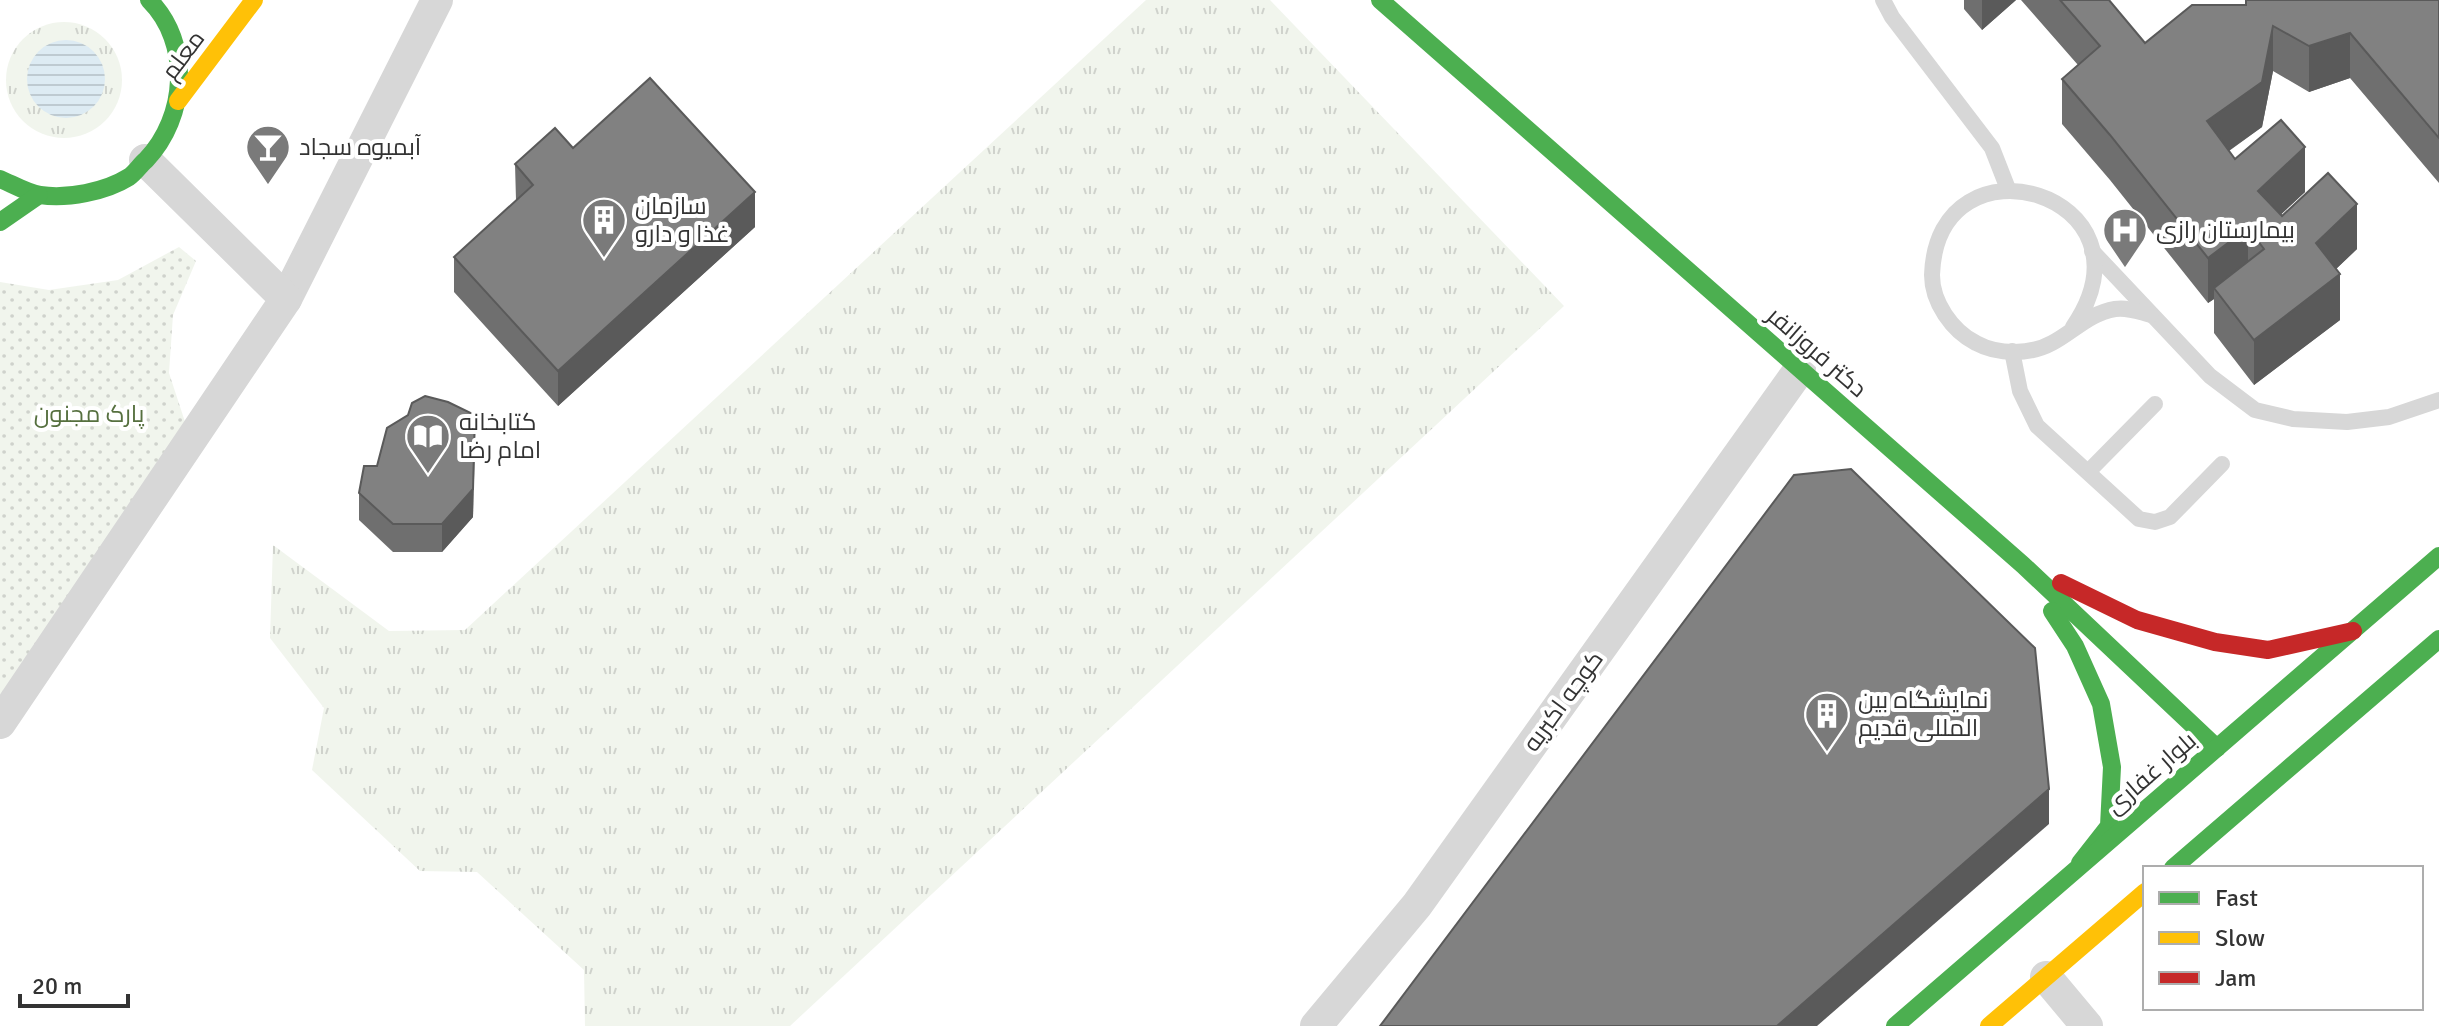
<svg xmlns="http://www.w3.org/2000/svg" width="2439" height="1026" font-family="Signika,Cairo,sans-serif">
  <style>
    .grass { fill: url(#grass-tufts) }
    .park { fill: url(#park-dots) }
    .water { fill: url(#water-rules) }
    .lines { fill: none; stroke-linecap: round; stroke-linejoin: round }
    .lane { stroke: #d7d7d7; stroke-width: 16 }
    .street { stroke: #d7d7d7; stroke-width: 32 }
    .fast { stroke: #4caf50; stroke-width: 18 }
    .slow { stroke: #ffc107; stroke-width: 18 }
    .jam { stroke: #c62828; stroke-width: 18 }
    .wall { fill: #6f6f6f }
    .shaded-wall { fill: #5a5a5a }
    .building { fill: #818181; stroke: #5a5a5a; stroke-width: 2 }
    .labels { text-anchor: middle; stroke-width: 8; stroke-linejoin: round; paint-order: stroke }
    .street-label { font-size: 24px; fill: #333; stroke: #fff }
    .poi-label { font-size: 24px; fill: #333; stroke: #fff; text-anchor: start }
    .park-label { font-size: 24px; fill: #56703f; stroke: #fff }
  </style>
  <defs>
    <pattern id="grass-tufts" width="24" height="20" patternUnits="userSpaceOnUse" patternTransform="scale(2)"><rect width="24" height="20" fill="#f1f5ed"/><path d="M3 7l-1-3M5 7V3M7 7l1-3M15 17l-1-3M17 17v-4M19 17l1-3" fill="none" stroke="#cfd2cc"/></pattern>
    <pattern id="park-dots" width="8" height="8" patternUnits="userSpaceOnUse" patternTransform="scale(2)"><rect width="8" height="8" fill="#f1f5ed"/><path d="M2 2h.1M6 6h.1" fill="none" stroke="#cfd2cc" stroke-width="1.8" stroke-linecap="round"/></pattern>
    <pattern id="water-rules" width="6" height="5" patternUnits="userSpaceOnUse" patternTransform="scale(2)"><rect width="6" height="5" fill="#ddebf3"/><path d="M0 2.5h6" fill="none" stroke="#becad1"/></pattern>
  </defs>
  <rect width="100%" height="100%" fill="#fff"/>
  <g class="grass">
    <path d="M1146,0H1270L1564,306L790,1026H585L584,970L477,872L420,871L312,770L324,708L270,638L273,545L389,631L465,630Z"/>
    <circle cx="64" cy="80" r="58"/>
  </g>
  <path class="park" d="M179,247L196,261L173,315L169,373L187,428L0,698V282L49,290L118,280Z"/>
  <circle class="water" cx="66" cy="79" r="39"/>
  <g class="lines">
    <g class="lane">
      <path d="M1883,0L1892,17L1992,148L2008,189"/>
      <path d="M2092,251L2210,376L2255,410L2293,419L2347,422L2389,417L2439,400"/>
      <path d="M2073,327C2164,194 1937,127 1932,275C1932,302 1952,331 1976,343C1998,355 2030,355 2052,343C2073,332 2090,313 2115,309C2128,307 2139,312 2151,315"/>
      <path d="M2012,351L2020,391L2037,426L2139,519L2155,522L2170,517L2222,464"/>
      <path d="M2088,472L2155,404"/>
    </g>
    <g class="street">
      <path d="M286,299L437,0"/>
      <path d="M0,723L286,299L145,160"/>
      <path d="M2046,977L2087,1026"/>
      <path d="M1316,1026L1417,905L1800,369"/>
    </g>
    <g class="fast">
      <path d="M1380,0L2023,565L2217,748"/>
      <path d="M0,179C12,184 27,193 40,195C67,199 105,192 129,177C135,173 140,165 146,160C187,117 192,43 149,0"/>
      <path d="M0,222L39,195"/>
      <path d="M2052,611L2075,646L2101,704L2112,767L2109,826L2080,863"/>
      <path d="M2173,868L2439,639"/>
      <path d="M1895,1026L2439,556"/>
    </g>
    <g class="slow">
      <path d="M178,101L254,0"/>
      <path d="M1989,1026L2145,892"/>
    </g>
    <path class="jam" d="M2061,583L2137,620L2215,642L2268,650L2353,631"/>
  </g>
  <g class="wall">
    <path d="M1964,0H2016L1982,30L1964,9Z"/>
    <path d="M2021,0H2109L2145,43L2246,5L2439,0V183L2350,78L2309,92L2273,71L2262,127L2229,151L2235,159L2305,192L2281,214L2357,249L2336,269L2340,320L2254,385L2214,333V299L2208,303L2110,180L2062,124V79L2078,65Z"/>
    <path d="M573,148L755,227L558,406L454,292V257L516,200L515,164Z"/>
    <path d="M475,443L473,517L442,552H393L359,520V493L377,466Z"/>
  </g>
  <g class="shaded-wall">
    <path d="M1982,0H2016L1982,30Z"/>
    <path d="M2273,26V71L2262,127L2207,166V121Z"/>
    <path d="M2350,33V78L2309,92V46Z"/>
    <path d="M2305,147V192L2258,236V191Z"/>
    <path d="M755,192V227L558,406V371Z"/>
    <path d="M2357,204V249L2316,288V243Z"/>
    <path d="M2248,228V273L2214,288V299L2208,303V258Z"/>
    <path d="M2340,274V320L2254,385V340Z"/>
    <path d="M475,415L473,517L442,552V524Z"/>
    <path d="M2049,789V824L1817,1026H1777Z"/>
  </g>
  <g class="building">
    <path d="M2060,0H2109L2145,43L2192,5H2246V0H2439V138L2350,33L2309,46L2273,26L2262,82L2207,121L2235,159L2281,120L2305,147L2258,191L2282,216L2328,173L2357,204L2316,243L2340,274L2254,340L2214,288L2264,249L2248,228L2208,258L2110,135L2062,79L2100,46Z"/>
    <path d="M650,78L755,192L558,371L454,257L533,185L515,164L555,128L573,148Z"/>
    <path d="M425,396L448,402L475,415L473,489L442,524H393L359,493L364,466H377L387,428L408,415L412,403Z"/>
    <path d="M1851,469L2035,648L2049,789L1777,1026H1380L1794,475Z"/>
  </g>
  <defs>
    <g id="bar-pin" transform="scale(2.3)"><path d="M0 17L-7.5 6A9.5 9.5 0 1 1 7.5 6Z" fill="#7a7a7a" stroke="#fff"/><path d="M-6-5H6L.8 .8V4.5H3.5V6h-7V4.5H-.8V.8Z" fill="#fff"/></g>
    <g id="building-pin" transform="scale(2.3)"><path d="M0 17L-7.5 6A9.5 9.5 0 1 1 7.5 6Z" fill="#7a7a7a" stroke="#fff"/><path d="M-4-6H4V6H1V3H-1V6H-4ZM-2.5-4.3h1.7v1.8h-1.7ZM.8-4.3h1.7v1.8H.8ZM-2.5-1h1.7V.8h-1.7ZM.8-1h1.7V.8H.8Z" fill="#fff"/></g>
    <g id="hospital-pin" transform="scale(2.3)"><path d="M0 17L-7.5 6A9.5 9.5 0 1 1 7.5 6Z" fill="#7a7a7a" stroke="#fff"/><path d="M-5-5h3v3.5h4V-5h3V5h-3V1.5h-4V5h-3Z" fill="#fff"/></g>
    <g id="library-pin" transform="scale(2.3)"><path d="M0 17L-7.5 6A9.5 9.5 0 1 1 7.5 6Z" fill="#7a7a7a" stroke="#fff"/><path d="M-6-4Q-3-5.5-.7-3.5V5Q-3 3-6 4ZM6-4Q3-5.5 .7-3.5V5Q3 3 6 4Z" fill="#fff"/></g>
  </defs>
  <g fill-rule="evenodd">
    <use href="#bar-pin" x="268" y="147"/>
    <use href="#building-pin" x="604" y="220"/>
    <use href="#hospital-pin" x="2125" y="230"/>
    <use href="#library-pin" x="428" y="436"/>
    <use href="#building-pin" x="1827" y="714"/>
  </g>
  <g class="labels">
    <g class="street-label">
      <text transform="translate(183 55) rotate(-53)" y="8">معلم</text>
      <text transform="translate(1817 352) rotate(41)" y="8">دکتر فروزانفر</text>
      <text transform="translate(1563 701) rotate(-54)" y="8">کوچه اکبریه</text>
      <text transform="translate(2151 773) rotate(-41)" y="8">بلوار غفاری</text>
    </g>
    <g class="poi-label">
      <text x="299" y="155">آبمیوه سجاد</text>
      <text x="635" y="214">سازمان<tspan x="635" dy="28">غذا و دارو</tspan></text>
      <text x="2156" y="238">بیمارستان رازی</text>
      <text x="459" y="430">کتابخانه<tspan x="459" dy="28">امام رضا</tspan></text>
      <text x="1858" y="708">نمایشگاه بین<tspan x="1858" dy="28">المللی قدیم</tspan></text>
    </g>
    <g class="park-label">
      <text x="89" y="422">پارک مجنون</text>
    </g>
  </g>
  <rect x="2143" y="866" width="280" height="144" fill="#ffffff" stroke="#adadad" stroke-width="2"/>
  <rect x="2159" y="892" width="40" height="12" fill="#4caf50" stroke="#adadad" stroke-width="2"/>
  <text x="2215" y="906" font-size="24" fill="#333333">Fast</text>
  <rect x="2159" y="932" width="40" height="12" fill="#ffc107" stroke="#adadad" stroke-width="2"/>
  <text x="2215" y="946" font-size="24" fill="#333333">Slow</text>
  <rect x="2159" y="972" width="40" height="12" fill="#c62828" stroke="#adadad" stroke-width="2"/>
  <text x="2215" y="986" font-size="24" fill="#333333">Jam</text>
  <path d="M20 994v12h108v-12" fill="none" stroke="#333333" stroke-width="4"/>
  <text x="32" y="994" font-size="24" fill="#333333" stroke="#ffffff" stroke-width="6" paint-order="stroke">20 m</text>
</svg>
